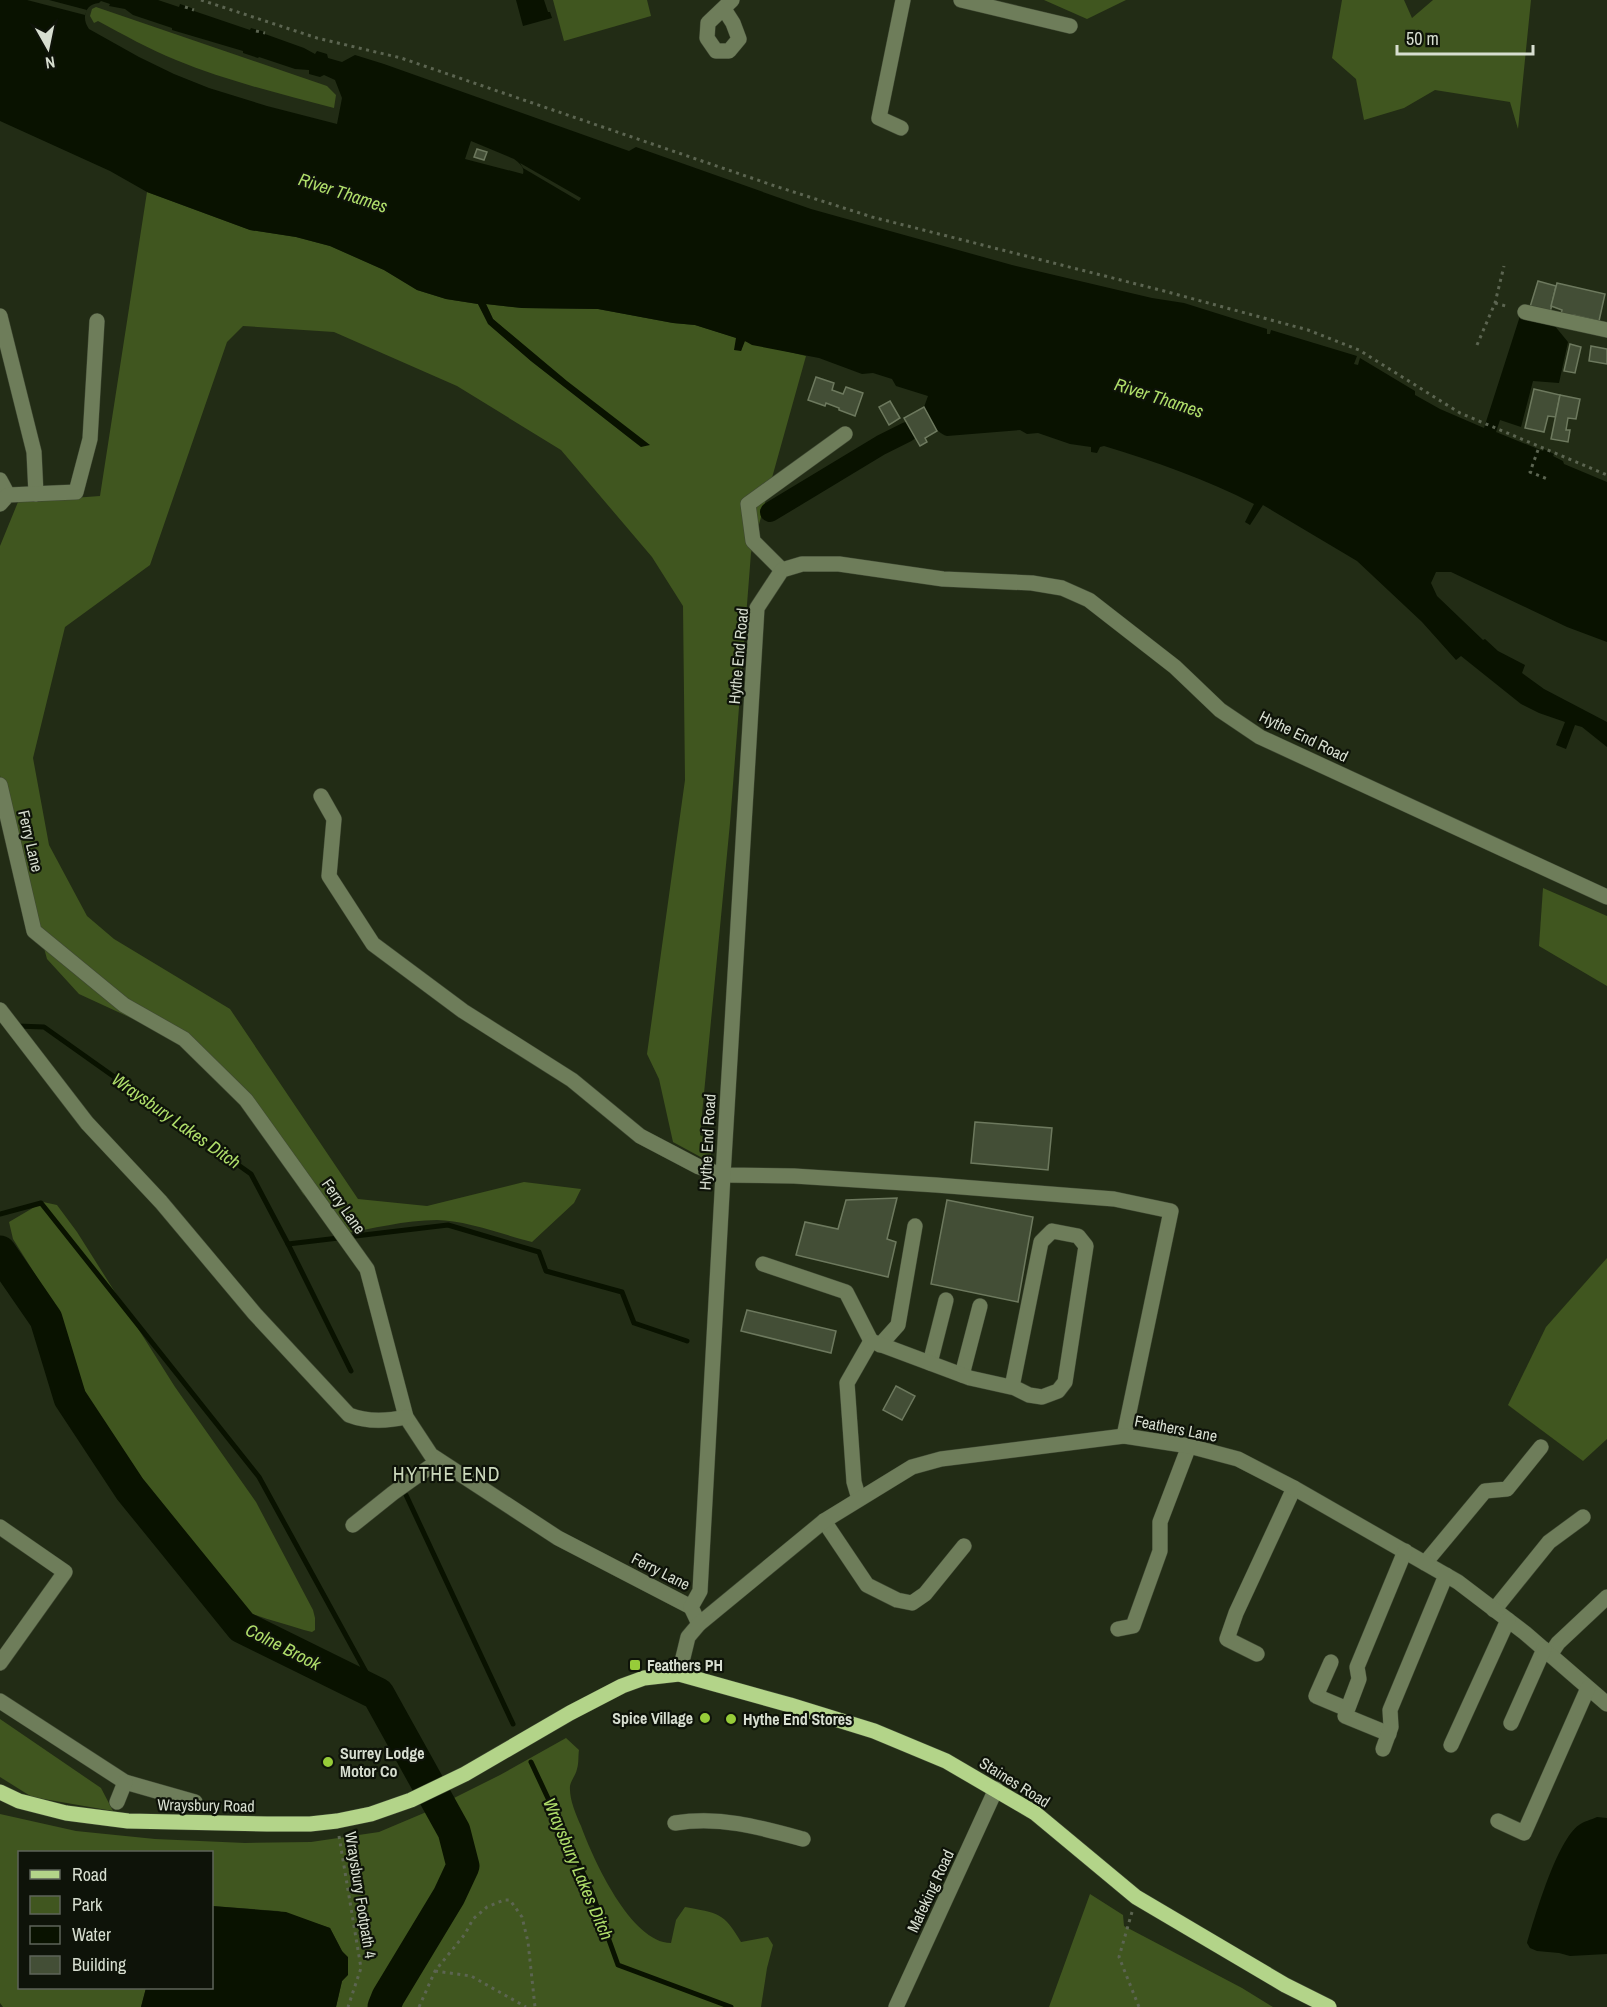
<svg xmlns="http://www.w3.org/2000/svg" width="1607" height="2007" font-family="'Archivo Narrow',sans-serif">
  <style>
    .green { fill: #40561f }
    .water { fill: #091200; fill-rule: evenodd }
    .pier { fill: #222c15 }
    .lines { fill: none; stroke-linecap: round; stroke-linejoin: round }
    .stream { stroke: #091200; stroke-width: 5 }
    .canal { stroke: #091200; stroke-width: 20 }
    .river { stroke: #091200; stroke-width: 33 }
    .building { fill: #434e36; stroke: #6d795e; stroke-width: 1.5 }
    .minor-casing { stroke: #3f4833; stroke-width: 16 }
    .major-casing { stroke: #3f4833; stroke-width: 16 }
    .path { stroke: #5c6551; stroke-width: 3; stroke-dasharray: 3 4.5; stroke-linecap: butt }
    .minor { stroke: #6e7d5a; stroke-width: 15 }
    .major { stroke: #b3d489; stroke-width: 15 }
    .poi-dot { fill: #97cc39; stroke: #0e1309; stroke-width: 2 }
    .labels { text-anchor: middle; stroke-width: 4.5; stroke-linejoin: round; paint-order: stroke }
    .street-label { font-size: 16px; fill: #d7ded0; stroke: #0e1309 }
    .poi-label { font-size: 16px; font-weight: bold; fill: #d7ded0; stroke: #0e1309; text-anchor: start }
    .water-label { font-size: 18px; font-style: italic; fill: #afde6a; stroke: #0e1309 }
    .quarter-label { font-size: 20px; letter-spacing: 1.5px; fill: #ccd9bc; stroke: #0e1309 }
  </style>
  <rect width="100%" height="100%" fill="#222c15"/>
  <g class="green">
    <path d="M553,0H647L651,16L564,41Z"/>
    <path d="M1044,0H1126L1087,19Z"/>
    <path d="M1342,0H1404L1412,18L1433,0H1531L1518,129L1510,102L1435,90L1404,108L1364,120L1356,79L1332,58Z"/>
    <path d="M96,7L327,86L336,95L334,108C281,94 227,81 176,60C149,49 124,35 98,21L94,23L90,16L92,9Z"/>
    <path d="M147,192L250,230L296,237L330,246L384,270L417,290L446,299L478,304L489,324L531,361L641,447L493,319L486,304L522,308L598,309L673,323L695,325L737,338L741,351L744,341L806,356L751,553L730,823L700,1135L715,1144L708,1161L673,1142L659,1079L647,1054L685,780L683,606L652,557L561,450L457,386L334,332L243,326L227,342L150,565L65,627L33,758L49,845L87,916L114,939L230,1009L358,1199L427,1206L524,1182L581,1189L574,1203L532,1242C505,1235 464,1220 437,1220C405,1220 372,1229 341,1234L329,1214L303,1194L253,1115L181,1041L79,994L47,959L2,793L0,775V546L18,502L100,496Z"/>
    <path d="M1543,888L1607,916V986L1539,946Z"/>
    <path d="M43,1202L57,1205L77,1232L175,1387L256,1502L313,1610L315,1618V1630L312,1632L304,1630C281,1622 253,1617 232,1604C221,1597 212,1588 203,1579L108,1446L38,1279L13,1239L9,1222Z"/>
    <path d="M1607,1258V1439L1583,1461L1508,1405L1546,1327Z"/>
    <path d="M0,1719L101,1788L113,1811L32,1797L0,1777Z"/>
    <path d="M566,1738L579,1750C578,1756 579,1763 577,1769C576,1775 571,1780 570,1786C569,1799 576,1815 581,1826C593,1859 631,1943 671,1943L676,1920L685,1907C717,1913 724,1912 741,1942L768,1937L773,1945L767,1968L761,2007H336L342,1981L348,1974L342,1951L330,1928L278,1911L212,1906V1852H20V1988H146L141,2007H3L0,2003V1814L76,1831L155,1839L245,1843L311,1842L379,1832L424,1813L500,1775Z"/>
    <path d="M1090,1894L1123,1915L1124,1926L1242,1988L1273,2007H1049Z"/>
  </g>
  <g class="water">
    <path d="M0,0H158L179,7L180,4L194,9V11L250,30L251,28L265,32V34L304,48L315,54L317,51L327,54L328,58L342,62L355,55L384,64L629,151L636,147L811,209L1012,265L1152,298L1184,303L1267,329V334H1270L1271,330L1357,356L1354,364L1358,365L1360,358L1415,391V395L1440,409L1484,428L1520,316L1554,325L1568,342L1559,383L1533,381L1521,427L1500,420L1496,432L1543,451L1544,449L1554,454L1553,456L1563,461L1564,464L1607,482V642L1567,627L1451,572H1436L1431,583L1437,596L1483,640L1485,639L1498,651L1525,665L1522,673L1544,689L1607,722V747L1582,727L1575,725L1566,749L1556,745L1565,722L1539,713L1521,704L1461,656L1456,660L1422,622L1357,561L1263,505L1250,525L1245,522L1254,504C1206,479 1156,462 1104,446L1100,447L1097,453L1091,452V447L1070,444L1038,433L1027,434L1020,430L947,436C934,432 930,418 924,407L928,396L896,386L892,379L873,373L862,374L819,358L752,345L745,341L741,351L734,350L736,338L695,325L673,323L598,309L522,308L486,304L493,319L567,381L650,445L641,447L531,361L488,324L478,304L446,299L417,290L384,270L330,246L296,237L250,230L147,192L110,171L0,121ZM101,1L110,4L109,6L125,9L133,15L172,28V30L243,51V53L258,58L259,57L295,69L309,70V74L320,77L324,75L335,80L342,98L337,124L267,106L209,88L174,74L139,57L89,29C81,18 85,4 99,3ZM471,141L514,159C519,163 525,167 523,174L465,159Z"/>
    <path d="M516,0H544L548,12H550L552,18L523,26Z"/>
    <path d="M1597,1817L1607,1818V1954L1570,1956L1559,1953L1537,1951L1530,1948L1527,1943C1535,1916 1557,1840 1579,1825C1584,1821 1591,1820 1597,1817Z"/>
    <path d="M212,1906L286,1912L330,1928L342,1951L348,1957V1975L342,1981L336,2007H141L146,1988H212Z"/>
  </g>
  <g class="pier">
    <path d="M27,0H49L87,10L85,15Z"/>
    <path d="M520,163L581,198L579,201L523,168Z"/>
  </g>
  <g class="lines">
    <g class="stream">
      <path d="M17,1026L44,1027L251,1174L288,1244L351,1371"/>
      <path d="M0,1214L41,1203L259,1477L378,1694"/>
      <path d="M288,1244L448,1225L539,1252L546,1271L622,1292L634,1323L687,1341"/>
      <path d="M406,1495L513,1724"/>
      <path d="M531,1762L591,1890L618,1965L731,2007"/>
    </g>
    <path class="canal" d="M770,512L881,445L907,432"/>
    <path class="river" d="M0,1252L46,1319L70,1398L130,1489L242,1627L378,1694L454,1831L463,1866L449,1896L388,1997L384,2007"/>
  </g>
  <g class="building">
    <path d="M477,149L487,152L484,160L474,157Z"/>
    <path d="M1538,281L1556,286L1550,313L1530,307Z"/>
    <path d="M1557,283L1605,294L1599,321L1573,315L1572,321L1560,318L1562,310L1551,306Z"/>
    <path d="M1570,344L1581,347L1575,373L1564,371Z"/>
    <path d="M1591,346L1607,349V364L1589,361Z"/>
    <path d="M816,377L834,383L832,390L843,394L846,387L863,393L855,416L839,410V408L826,403L825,406L808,400Z"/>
    <path d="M1534,389L1560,395L1556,417L1548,416L1544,432L1525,428Z"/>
    <path d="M1560,395L1580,399L1576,419L1568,418L1566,430H1570L1568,442L1551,439Z"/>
    <path d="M890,401L900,418L889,425L879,407Z"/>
    <path d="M924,407L937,431L925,438L927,442L920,446L904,418Z"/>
    <path d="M975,1122L1052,1128L1048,1170L971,1163Z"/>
    <path d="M897,1198L887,1239L896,1242L888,1277L796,1255L805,1222L838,1229L846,1200Z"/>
    <path d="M947,1200L1033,1217L1018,1302L931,1284Z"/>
    <path d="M747,1310L836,1331L831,1353L741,1331Z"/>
    <path d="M896,1386L915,1396L902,1420L883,1410Z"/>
  </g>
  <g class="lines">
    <g class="minor-casing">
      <g id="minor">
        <path d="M961,0L1070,26"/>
        <path d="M724,9L733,23L739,39L729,51H716L707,38L708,23L732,0"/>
        <path d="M901,128L879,118L903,0"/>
        <path d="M1525,312L1607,330"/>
        <path d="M0,316L34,452L36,494"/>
        <path d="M0,480L8,495"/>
        <path d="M0,504L8,495L76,492L90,439L97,321"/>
        <path d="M782,570L753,541L748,504L845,434"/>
        <path d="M0,785L34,931L124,1005L184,1039L246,1100L367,1269L406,1417L431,1455L558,1538L691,1607"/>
        <path d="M321,796L334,819L329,876L373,944L463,1011L572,1080L640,1136L699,1167L723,1175L794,1176L936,1185L1114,1199L1171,1211L1124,1436"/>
        <path d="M0,1010L87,1123L161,1202L255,1314L349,1415C367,1422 388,1421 406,1417"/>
        <path d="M763,1264L846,1292L871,1341"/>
        <path d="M880,1345L898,1325L915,1226"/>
        <path d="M930,1363L946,1300"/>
        <path d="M962,1375L980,1306"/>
        <path d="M859,1499L854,1482L847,1383L871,1341L970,1378L1015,1388L1029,1395L1042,1397L1058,1391L1065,1382L1086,1246L1078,1236L1052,1231L1041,1242L1012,1387"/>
        <path d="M824,1521L867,1585L897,1600L912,1603L925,1594L964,1546"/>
        <path d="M353,1525L393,1493L438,1461"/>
        <path d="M0,1527L65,1572L0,1663"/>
        <path d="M1425,1563L1485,1491L1507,1489L1541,1447"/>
        <path d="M1494,1610L1549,1542L1583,1517"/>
        <path d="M699,1624L691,1607L700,1591L723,1175L757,608L782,570L802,564H839L943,579L1032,583L1062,588L1089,600L1175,667L1220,710L1260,737L1607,897"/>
        <path d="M1118,1629L1133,1626L1160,1551V1522L1189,1446"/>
        <path d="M1257,1654L1227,1639L1236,1613L1294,1488"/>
        <path d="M1550,1655L1558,1643L1607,1597"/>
        <path d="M1331,1662L1316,1696L1347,1709"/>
        <path d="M679,1674L688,1637L699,1624L824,1521L912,1467L941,1459L1124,1436L1189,1446L1238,1459L1294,1488L1458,1582L1525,1633L1607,1704"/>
        <path d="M0,1701L125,1782L195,1802"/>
        <path d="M1511,1723L1544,1649"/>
        <path d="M1389,1734L1345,1716L1359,1679L1357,1667L1405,1551"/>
        <path d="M1451,1745L1508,1620"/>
        <path d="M1383,1749L1391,1727L1390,1710L1446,1575"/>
        <path d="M117,1802L125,1782"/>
        <path d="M1498,1821L1524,1833L1588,1688"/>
        <path d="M675,1823C721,1816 759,1827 803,1839"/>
        <path d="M896,2007L996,1789"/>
      </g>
    </g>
    <g class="major-casing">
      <path id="major" d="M0,1792L19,1801L66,1813L128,1821L267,1824H310L337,1821L371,1814L411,1800L465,1774L570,1713L622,1686L644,1678L679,1674L790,1705L874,1731L946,1761L1035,1813L1136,1897L1285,1985L1329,2007"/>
    </g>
    <g class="path">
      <path d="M201,0L317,38L401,58L775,186L872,217L1164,291L1308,330L1359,350L1460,413L1607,475"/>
      <path d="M185,7L194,10"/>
      <path d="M256,31L265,33"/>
      <path d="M1495,303L1509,307"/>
      <path d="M1477,345L1495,303L1504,266"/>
      <path d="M1538,450L1530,472L1550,480"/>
      <path d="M339,1836L361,1968L348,2007"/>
      <path d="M1132,1912L1119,1957L1139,2007"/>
      <path d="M435,1971L471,1976L526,2007"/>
      <path d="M419,2007L435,1971L465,1934L473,1919L487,1907L504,1900H510L522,1917L528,1942L535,2007"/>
    </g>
    <use href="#minor" class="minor"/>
    <use href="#major" class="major"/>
  </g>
  <g class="poi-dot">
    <rect x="629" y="1659" width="12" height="12" rx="3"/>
    <circle cx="705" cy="1718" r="6"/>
    <circle cx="731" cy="1719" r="6"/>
    <circle cx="328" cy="1762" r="6"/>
  </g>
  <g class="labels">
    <g class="street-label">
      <text transform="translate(738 656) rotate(-85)" y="6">Hythe End Road</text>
      <text transform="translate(1304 736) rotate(26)" y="6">Hythe End Road</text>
      <text transform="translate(31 841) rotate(77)" y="6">Ferry Lane</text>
      <text transform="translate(707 1142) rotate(-87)" y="6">Hythe End Road</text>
      <text transform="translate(344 1206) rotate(55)" y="6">Ferry Lane</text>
      <text transform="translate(1176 1428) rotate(11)" y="6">Feathers Lane</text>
      <text transform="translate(661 1571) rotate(27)" y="6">Ferry Lane</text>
      <text transform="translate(1015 1782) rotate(32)" y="6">Staines Road</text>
      <text transform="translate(206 1805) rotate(1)" y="6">Wraysbury Road</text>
      <text transform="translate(930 1891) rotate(-65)" y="6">Mafeking Road</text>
      <text transform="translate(361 1895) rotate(81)" y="6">Wraysbury Footpath 4</text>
    </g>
    <g class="poi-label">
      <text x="647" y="1671">Feathers PH</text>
      <text x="693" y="1724" text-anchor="end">Spice Village</text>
      <text x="743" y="1725">Hythe End Stores</text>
      <text x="340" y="1759">Surrey Lodge<tspan x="340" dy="18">Motor Co</tspan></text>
    </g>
    <g class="water-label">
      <text transform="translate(343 193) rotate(18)" y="6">River Thames</text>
      <text transform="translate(1159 398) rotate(18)" y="6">River Thames</text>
      <text transform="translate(176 1121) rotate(35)" y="6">Wraysbury Lakes Ditch</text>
      <text transform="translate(283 1647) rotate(27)" y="6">Colne Brook</text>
      <text transform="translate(578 1869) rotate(67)" y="6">Wraysbury Lakes Ditch</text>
    </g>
    <g class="quarter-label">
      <text x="447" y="1481">HYTHE END</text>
    </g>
  </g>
  <rect x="18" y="1851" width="195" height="138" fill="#0e1309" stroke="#5e6459" stroke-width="1.5"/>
  <rect x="30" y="1870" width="30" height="9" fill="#b3d489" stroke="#5e6459" stroke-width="1.5"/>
  <text x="72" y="1881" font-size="18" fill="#d7ded0">Road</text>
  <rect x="30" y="1896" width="30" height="18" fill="#40561f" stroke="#5e6459" stroke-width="1.5"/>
  <text x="72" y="1911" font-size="18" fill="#d7ded0">Park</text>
  <rect x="30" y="1926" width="30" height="18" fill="#091200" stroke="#5e6459" stroke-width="1.5"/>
  <text x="72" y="1941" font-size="18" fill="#d7ded0">Water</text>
  <rect x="30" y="1956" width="30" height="18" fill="#434e36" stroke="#5e6459" stroke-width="1.5"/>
  <text x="72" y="1971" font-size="18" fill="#d7ded0">Building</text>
  <g transform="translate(48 48) rotate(171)" stroke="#0e1309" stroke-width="4.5" paint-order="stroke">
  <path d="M0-4.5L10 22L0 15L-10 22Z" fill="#d7ded0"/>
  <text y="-9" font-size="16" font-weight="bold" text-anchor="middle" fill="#d7ded0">N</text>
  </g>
  <path d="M1397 45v9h136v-9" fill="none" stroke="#d7ded0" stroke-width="3"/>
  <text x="1406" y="45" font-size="18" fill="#d7ded0" stroke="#0e1309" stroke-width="4.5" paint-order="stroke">50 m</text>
</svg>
